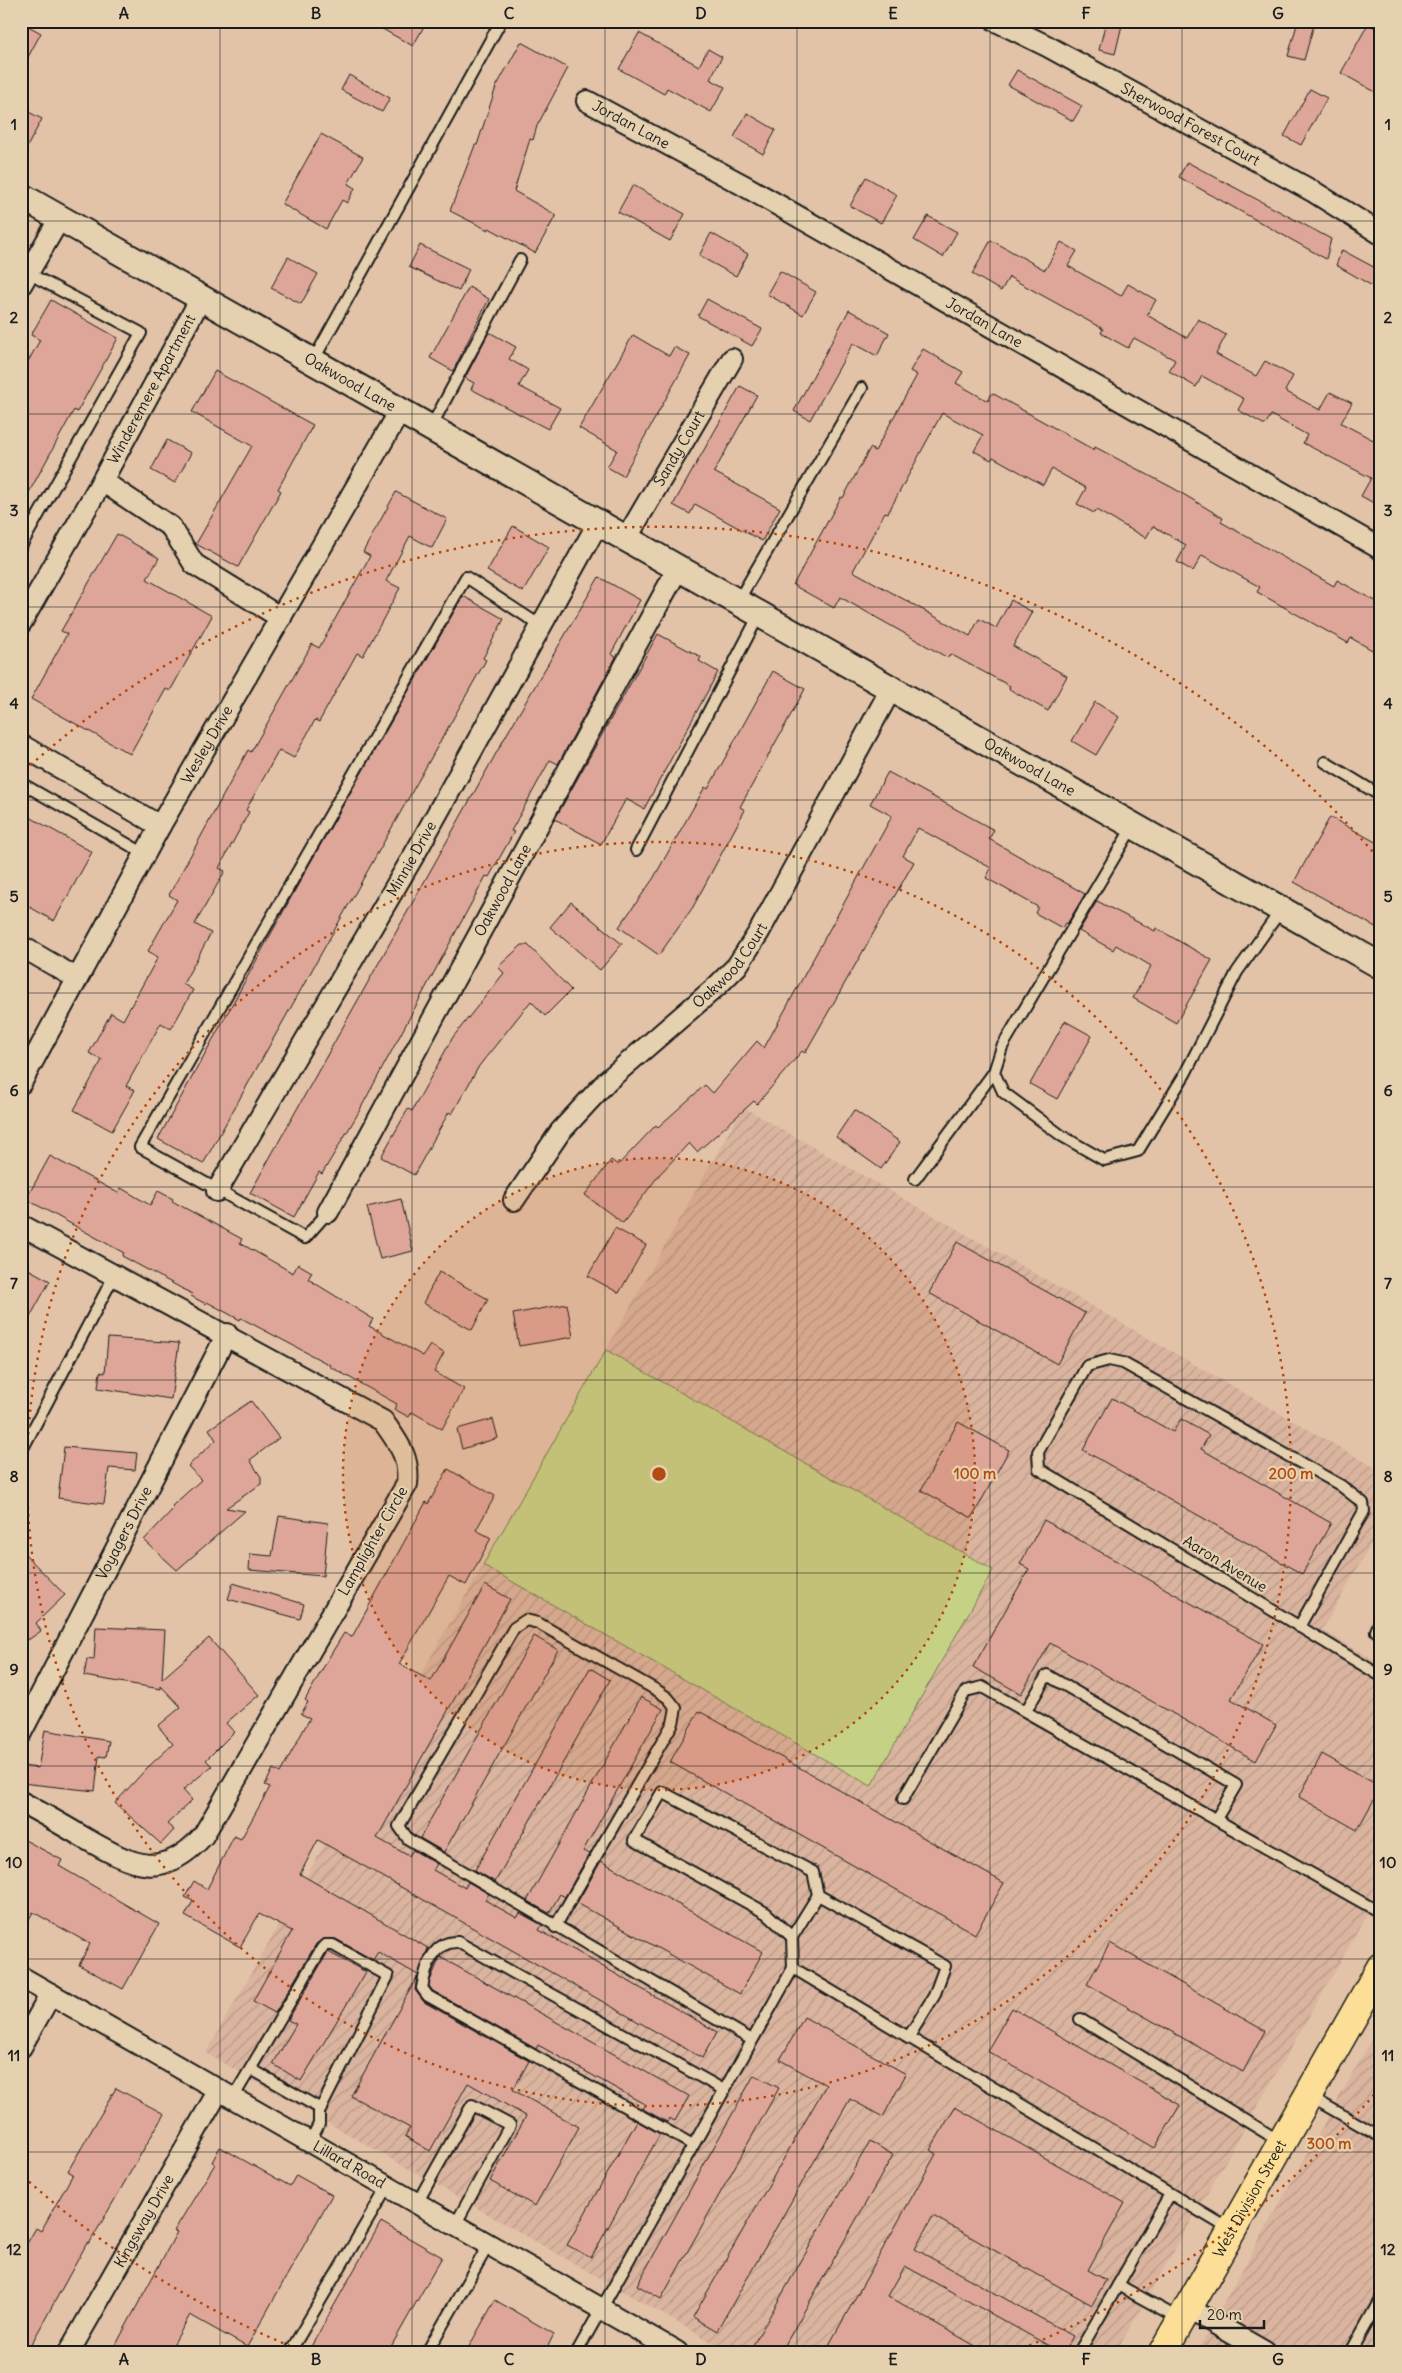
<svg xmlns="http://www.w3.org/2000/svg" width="1402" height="2373" font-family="Delius,sans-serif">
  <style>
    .industrial { fill: url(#industrial-furrows) }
    .green { fill: #c5d286; stroke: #707751 }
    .building { fill: #dea698; stroke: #1c1c1c }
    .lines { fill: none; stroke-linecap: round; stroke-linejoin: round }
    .service-casing { stroke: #1c1c1c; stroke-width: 14 }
    .minor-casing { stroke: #1c1c1c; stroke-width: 24 }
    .tertiary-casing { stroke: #1c1c1c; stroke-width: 29 }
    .primary-casing { stroke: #1c1c1c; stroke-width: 31 }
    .service { stroke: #e5d0af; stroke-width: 10 }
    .minor { stroke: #e5d0af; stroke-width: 20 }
    .tertiary { stroke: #e5d0af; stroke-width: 25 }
    .primary { stroke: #fcde96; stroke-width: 28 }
    .grid { fill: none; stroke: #1c1c1c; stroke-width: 1; stroke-opacity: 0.55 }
    .ring { fill: none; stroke: #b54a10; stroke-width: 2.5; stroke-dasharray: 2.5 5 }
    .labels { text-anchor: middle; stroke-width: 4.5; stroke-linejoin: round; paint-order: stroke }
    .street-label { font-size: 15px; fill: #1c1c1c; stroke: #e5d0af }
    .centre { fill: #b54a10; stroke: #e5d0af; stroke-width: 2.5 }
    .ring-label { font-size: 15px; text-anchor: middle; font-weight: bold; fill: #b54a10; stroke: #e5d0af; stroke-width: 4.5; stroke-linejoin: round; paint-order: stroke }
    .neatline { fill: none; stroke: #1c1c1c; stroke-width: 2 }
    .grid-label { font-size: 16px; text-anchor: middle; font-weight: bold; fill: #1c1c1c }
  </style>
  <defs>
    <pattern id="industrial-furrows" width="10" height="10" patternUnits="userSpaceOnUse" patternTransform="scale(1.25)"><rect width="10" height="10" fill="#dab49e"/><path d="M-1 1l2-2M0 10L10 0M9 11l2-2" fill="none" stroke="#ba9a88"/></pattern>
  </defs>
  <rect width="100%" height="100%" fill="#e3c3a8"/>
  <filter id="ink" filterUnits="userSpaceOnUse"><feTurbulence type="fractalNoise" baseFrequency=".02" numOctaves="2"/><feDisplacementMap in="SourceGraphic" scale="10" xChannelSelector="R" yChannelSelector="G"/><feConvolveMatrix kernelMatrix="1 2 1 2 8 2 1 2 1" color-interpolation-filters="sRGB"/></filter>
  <g filter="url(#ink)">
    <g class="industrial">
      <path d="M743,1107L1381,1471V1527L1322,1630L1381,1664V1891L1116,2352H729L206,2053L483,1565L870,1786L993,1570L606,1350Z"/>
      <path d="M1381,2023V2352H1196Z"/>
    </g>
    <path class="green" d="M606,1350L993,1570L871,1786L483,1565Z"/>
    <g class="building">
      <path d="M368,21H427L413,46Z"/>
      <path d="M1106,21H1123L1115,54L1099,50Z"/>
      <path d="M1298,21H1315L1304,60L1288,56Z"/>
      <path d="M21,22L41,33L21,70Z"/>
      <path d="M1368,24L1381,31V95L1341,73Z"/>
      <path d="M639,33L699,66L708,49L722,57L710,79L725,87L711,112L667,88L664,94L619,69Z"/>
      <path d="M521,42L568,68L537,126L533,140L530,139L514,191L556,215L535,253L489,228L488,230L450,211L475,145H477L496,87Z"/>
      <path d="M1017,70L1082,106L1073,121L1008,85Z"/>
      <path d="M349,75L390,98L382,112L341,90Z"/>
      <path d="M1310,89L1327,98L1301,145L1284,136Z"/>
      <path d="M21,108L42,119L21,158Z"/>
      <path d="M747,113L776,130L763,154L734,137Z"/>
      <path d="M321,134L363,157L348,184L355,188L347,203L342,200L326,229L282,204Z"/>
      <path d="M1187,162L1331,239L1326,259L1179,177Z"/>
      <path d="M866,177L897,195L881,223L850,206Z"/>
      <path d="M633,185L685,214L670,241L618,212Z"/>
      <path d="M928,216L957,232L943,257L914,240Z"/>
      <path d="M711,233L748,254L736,276L699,256Z"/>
      <path d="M991,240L1045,270L1061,242L1077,251L1068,266L1121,296L1128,284L1156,300L1147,315L1187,338L1198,319L1226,335L1216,354L1256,376L1265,361L1293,376L1285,391L1320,410L1330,392L1352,403L1341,423L1381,444V507L1361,496L1371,478L1303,443L1307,435L1271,415L1265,425L1238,410L1244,399L1202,376L1196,387L1169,371L1175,360L1134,338L1128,348L1101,333L1103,329L1009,277L1001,291L972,274Z"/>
      <path d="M420,245L469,269L459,291L409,267Z"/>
      <path d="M1342,250L1381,271V291L1336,265Z"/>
      <path d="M288,257L318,274L301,304L271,288Z"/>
      <path d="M780,271L816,292L803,315L767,294Z"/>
      <path d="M469,287L489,299L453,371L430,358Z"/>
      <path d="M707,299L762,329L752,346L698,316Z"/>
      <path d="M51,300L118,338L77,412L74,410L21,507V374L40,340L31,335Z"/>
      <path d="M849,310L889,333L877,356L853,343L810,420L794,411Z"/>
      <path d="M489,332L516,347L509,359L528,370L519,386L560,408L548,429L471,389L474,383L465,378Z"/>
      <path d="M633,335L669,356L674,347L690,355L623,476L607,467L617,450L579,428Z"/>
      <path d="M923,349L963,372L956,383L988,401L992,393L1094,450L1095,447L1173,488L1223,518L1221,522L1334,586L1337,580L1381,604V655L1351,638L1348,643L1257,592L1260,587L1202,555L1193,571L1177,562L1186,545L1153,526L1146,538L1096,510L1094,513L1077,504L1086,488L1052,469L1043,485L993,457L991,460L974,451L983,435L942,413L888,513L885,512L853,571L970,636L979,619L996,628L1011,600L1032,612L1013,646L1067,676L1048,711L1009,689L1010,686L950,654L948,658L840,597L834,608L793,585L841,497L843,498L870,448L875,451L917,375L910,371Z"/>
      <path d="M215,371L313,425L278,489L281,491L238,567L196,544L252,446L192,412Z"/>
      <path d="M740,386L757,395L714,472L780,508L762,541L695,504L690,514L673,505Z"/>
      <path d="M167,440L191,453L175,483L151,470Z"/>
      <path d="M396,492L447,519L432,548L410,536L386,581L400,588L363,656L357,653L319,722L315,720L294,758L279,750L246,810L249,812L219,868L225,871L195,924L211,933L183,984L193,990L171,1029L161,1023L126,1086L135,1090L112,1131L74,1110L102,1060L89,1053L111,1013L123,1020L158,957L148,951L177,900L169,895L248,750L251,752L312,644L319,648L370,556L363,552Z"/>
      <path d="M513,526L549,547L523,592L487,571Z"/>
      <path d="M117,534L159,558L147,579L212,616L170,691L166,689L130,754L31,699L67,634L61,631Z"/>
      <path d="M599,577L640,600L611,654L616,657L558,764L550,760L511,831L514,832L489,877L486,876L356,1117L322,1174L319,1172L294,1217L250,1193L508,732Z"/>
      <path d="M463,596L504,619L483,658L486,660L203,1164L158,1139L310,863Z"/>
      <path d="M658,634L701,657L699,661L718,672L644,809L626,799L601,844L555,819Z"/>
      <path d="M773,671L805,689L740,807L745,810L717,862L693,907L659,955L619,927L653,879L705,787L708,789Z"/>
      <path d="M1095,702L1119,717L1096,755L1072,741Z"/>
      <path d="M888,772L994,830L989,839L1085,894L1067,924L1065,923L1062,928L1035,913L1038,907L986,878L991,868L918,828L903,856L914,862L805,1053L802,1051L757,1104L754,1101L697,1152L689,1143L659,1175L623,1223L585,1195L611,1160L618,1165L656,1125L658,1127L705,1085L713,1093L757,1041L764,1048L892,816L870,804Z"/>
      <path d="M21,812L92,852L54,921L21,902Z"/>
      <path d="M1330,817L1381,845V930L1294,882Z"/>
      <path d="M1097,901L1155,931L1156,928L1212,960L1176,1023L1133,998L1151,966L1116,945L1113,950L1079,931Z"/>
      <path d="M571,902L622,944L600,970L550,927Z"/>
      <path d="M522,945H528L571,990L545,1016L531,1001L479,1066L452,1114L449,1112L414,1175L381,1157L408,1109L412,1111L453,1037L504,973L498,967Z"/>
      <path d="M1065,1021L1092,1036L1057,1099L1030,1084Z"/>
      <path d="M854,1110L900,1142L881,1169L836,1137Z"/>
      <path d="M50,1156L118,1193L121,1188L150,1205L158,1191L173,1199L172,1201L242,1239L240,1243L293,1273L298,1264L312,1272L308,1279L373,1319L369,1326L423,1356L430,1345L444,1353L434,1372L464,1389L442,1429L412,1412L409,1417L394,1409L397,1404L329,1366L330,1365L241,1318L240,1320L207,1302L206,1304L191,1296L192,1294L122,1256L124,1253L26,1199Z"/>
      <path d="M401,1199L413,1251L380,1259L367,1207Z"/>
      <path d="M615,1228L646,1245L619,1293L588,1276Z"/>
      <path d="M957,1242L1085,1313L1057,1364L929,1293Z"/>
      <path d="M21,1265L50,1281L21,1333Z"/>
      <path d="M439,1272L488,1299L472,1330L423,1303Z"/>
      <path d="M567,1304L573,1337L519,1346L513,1314Z"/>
      <path d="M108,1338L179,1343L171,1399L98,1388L100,1372L105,1373Z"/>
      <path d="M1112,1398L1173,1432L1181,1419L1209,1435L1201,1449L1331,1523L1302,1574L1083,1450Z"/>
      <path d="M251,1401L279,1438L250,1460L261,1477V1484L226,1508L245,1511L177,1570L144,1540L174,1508L172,1506L201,1480L188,1466L216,1440L209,1429Z"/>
      <path d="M493,1419L498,1438L462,1449L457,1429Z"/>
      <path d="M958,1422L1009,1450L972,1518L921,1490Z"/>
      <path d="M64,1447L137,1453L135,1470L109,1468L104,1504L58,1498Z"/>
      <path d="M448,1469L495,1496L476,1530L491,1538L466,1585L449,1576L399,1664L431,1681L485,1585L510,1599L377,1838L409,1856L413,1850L437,1864L433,1870L465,1888L468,1882L489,1894L485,1900L517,1918L520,1913L542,1925L539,1930L717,2032L702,2058L318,1840L300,1874L428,1948L418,1975L378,1952L373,1960L336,1939H323L316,1944L275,2013L253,2001L292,1931L259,1914L240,1947L185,1916L193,1901L185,1897L194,1881L207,1889L234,1836L241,1839L270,1787L265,1785L273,1769L280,1773L310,1718L301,1714L308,1702L305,1700L331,1654L344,1633L352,1637L426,1502L428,1504Z"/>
      <path d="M279,1516L328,1523L323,1576L249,1570L250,1554L272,1556Z"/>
      <path d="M1044,1520L1263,1644L1231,1699L1276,1725L1256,1761L1050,1643L1021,1694L973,1667L1029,1569L1020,1564Z"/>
      <path d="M21,1550L65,1595L36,1623L41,1631L28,1640L24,1635L21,1637Z"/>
      <path d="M233,1583L304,1604L300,1619L228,1599Z"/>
      <path d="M96,1627L165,1630L162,1679L209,1638L259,1695L226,1723L234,1732L206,1760L212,1766L183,1790L192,1800L167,1824L174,1830L161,1844L115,1803L147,1768L173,1744L158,1726L181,1707L161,1686V1689L84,1676L87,1659L94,1660Z"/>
      <path d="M534,1636L558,1650L444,1852L420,1838Z"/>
      <path d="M590,1668L610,1680L495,1882L475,1870Z"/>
      <path d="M641,1697L663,1709L583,1851L589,1854L565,1897L560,1894L549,1913L527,1901Z"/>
      <path d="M699,1711L1004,1883L975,1934L670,1762Z"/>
      <path d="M45,1730L109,1741L106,1757L99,1756L95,1791L21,1783L23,1766L38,1768Z"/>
      <path d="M1322,1754L1381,1787L1357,1830L1299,1797Z"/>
      <path d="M21,1838L62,1860L59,1866L159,1924L123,1989L79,1965L90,1944L33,1912L21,1934Z"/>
      <path d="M601,1861L763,1952L740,1994L577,1903Z"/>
      <path d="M1110,1943L1265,2031L1243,2072L1087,1984Z"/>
      <path d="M328,1952L366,1972L301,2081L273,2064L296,2024L288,2020Z"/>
      <path d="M440,1957L689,2096L675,2121L669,2118L667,2122L643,2109L646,2105L538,2045L536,2049L433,1991L429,1986L430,1981Z"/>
      <path d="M417,1977L415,1990L424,2002L529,2061L513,2090L579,2127L535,2206L490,2181L526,2116L468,2083L430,2151L405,2136L410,2128L351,2096Z"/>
      <path d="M1012,2008L1180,2105L1155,2148L987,2051Z"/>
      <path d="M804,2017L906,2074L883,2117L850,2099L717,2331L693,2317L826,2085L780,2060Z"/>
      <path d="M754,2075L779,2088L661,2299L637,2285Z"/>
      <path d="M116,2088L164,2114L89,2244L87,2243L27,2352H21V2254L36,2228L41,2231L73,2174L68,2171Z"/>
      <path d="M955,2107L1125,2203L1088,2270L1106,2280L1092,2305L933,2216L915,2249L1073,2336L1064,2352H1060L905,2266L888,2296L986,2352H825L936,2154L930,2150Z"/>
      <path d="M637,2121L660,2134L591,2258L567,2245Z"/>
      <path d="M870,2141L893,2155L781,2352H749Z"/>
      <path d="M220,2147L290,2186L296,2175L332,2195L247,2347L190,2315L169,2352H112L177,2232L174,2231L215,2164L212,2162Z"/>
      <path d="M381,2222L442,2257L388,2352H308Z"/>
      <path d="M495,2300L554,2334L545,2352H466Z"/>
    </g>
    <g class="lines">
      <g class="service-casing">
        <g id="service">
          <path d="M313,361L501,21"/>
          <path d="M431,427L520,260"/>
          <path d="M21,546L141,333L26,272"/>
          <path d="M738,601L862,388"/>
          <path d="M1325,762L1381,796"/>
          <path d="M21,783L145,854"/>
          <path d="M1133,826L1002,1047L994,1072L1003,1092L1062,1136L1104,1160L1138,1151L1185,1074L1237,972L1281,910"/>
          <path d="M636,850L759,615"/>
          <path d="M915,1179L994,1072"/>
          <path d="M328,1212L305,1238L140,1147L466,577L541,626"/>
          <path d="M22,1450L115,1274"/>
          <path d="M1381,1618L1376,1631L1381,1635"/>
          <path d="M1299,1627L1364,1511L1363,1503L1340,1485L1123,1363L1109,1360L1087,1366L1038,1452L1039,1469L1381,1676"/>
          <path d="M1026,1711L1047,1675L1236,1785L1216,1819"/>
          <path d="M903,1799L966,1691L982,1687L1381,1913"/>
          <path d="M555,1927L673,1723L676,1708L668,1698L658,1691L538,1623L526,1620L514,1628L399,1826L408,1839L752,2040"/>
          <path d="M792,1937L766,1913L634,1840L662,1792L813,1872L818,1895"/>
          <path d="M1080,2019L1281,2142"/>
          <path d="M908,2038L934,1996L945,1966L818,1895L792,1937L793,1968L1231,2230"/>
          <path d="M251,2069L321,2109"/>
          <path d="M1309,2096L1381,2137"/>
          <path d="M233,2098L322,1948L325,1945H333L388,1976L319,2112V2124L310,2142"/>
          <path d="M693,2145L428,1996L422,1988C426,1966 433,1941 458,1942L724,2090"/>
          <path d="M417,2203L472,2105L510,2125L455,2225"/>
          <path d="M1118,2285L1170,2194"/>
          <path d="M290,2352L388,2186"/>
          <path d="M427,2352L489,2244"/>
          <path d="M577,2352L793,1968"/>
          <path d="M1079,2352L1118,2285L1180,2319"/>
          <path d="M1351,2352L1381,2298"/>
        </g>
      </g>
      <g class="minor-casing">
        <g id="minor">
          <path id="s1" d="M996,21L1047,46L1314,192L1381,234"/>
          <path id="s2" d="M587,101L743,185L1381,549"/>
          <path d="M21,285L60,218"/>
          <path d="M102,481L171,527L194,564L281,618"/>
          <path id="s3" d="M626,539L732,359"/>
          <path id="s4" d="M21,623L102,481L201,298"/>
          <path d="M21,745L160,826"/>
          <path d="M21,946L76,978"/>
          <path id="s5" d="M21,1083L160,826L400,411"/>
          <path id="s6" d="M217,1191L417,850L598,523"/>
          <path id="s7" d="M514,1200L560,1132L607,1081L717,986L737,966L759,932L891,689"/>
          <path id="s8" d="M328,1212L678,568"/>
          <path d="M21,1225L383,1421C398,1443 410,1456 407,1484L203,1836C162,1881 134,1866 88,1840C66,1827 44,1814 21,1802"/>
          <path id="s9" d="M21,1733L227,1334"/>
          <path id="s10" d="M21,1977L677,2352"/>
          <path d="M21,2047L51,1994"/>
          <path d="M1188,2308L1265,2352"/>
          <path id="s11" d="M69,2352L219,2090"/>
        </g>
      </g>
      <g class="tertiary-casing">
        <g id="tertiary">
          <path id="s12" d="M21,196L1381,966"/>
        </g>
      </g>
      <g class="primary-casing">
        <g id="primary">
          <path id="s13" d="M1163,2352L1381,1967"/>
        </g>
      </g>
      <use href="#service" class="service"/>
      <use href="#minor" class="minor"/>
      <use href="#tertiary" class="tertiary"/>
      <use href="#primary" class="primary"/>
    </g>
  </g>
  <path class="grid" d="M220,21V2352M412,21V2352M605,21V2352M797,21V2352M990,21V2352M1182,21V2352M21,221H1381M21,414H1381M21,607H1381M21,800H1381M21,993H1381M21,1187H1381M21,1380H1381M21,1573H1381M21,1766H1381M21,1959H1381M21,2152H1381"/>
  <circle cx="659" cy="1474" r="316" fill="#b54a10" fill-opacity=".12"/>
  <g class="ring">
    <circle cx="659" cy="1474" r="316"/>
    <circle cx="659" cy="1474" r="632"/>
    <path d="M1379 2089A947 947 0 0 1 1021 2349M297 2349A947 947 0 0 1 25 2178M25 770A947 947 0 0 1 1379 859"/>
  </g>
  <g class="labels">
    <g class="street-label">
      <text dy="5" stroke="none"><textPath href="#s2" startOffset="50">Jordan Lane</textPath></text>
      <text dy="5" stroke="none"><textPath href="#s1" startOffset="220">Sherwood Forest Court</textPath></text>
      <text dy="5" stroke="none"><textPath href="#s2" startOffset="455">Jordan Lane</textPath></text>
      <text dy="5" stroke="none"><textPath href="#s12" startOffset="378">Oakwood Lane</textPath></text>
      <text dy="5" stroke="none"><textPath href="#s4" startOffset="268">Winderemere Apartment</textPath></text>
      <text dy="5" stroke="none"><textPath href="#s3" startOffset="105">Sandy Court</textPath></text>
      <text dy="5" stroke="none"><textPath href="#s5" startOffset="386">Wesley Drive</textPath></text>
      <text dy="5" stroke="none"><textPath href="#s12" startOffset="1159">Oakwood Lane</textPath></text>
      <text dy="5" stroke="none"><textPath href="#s6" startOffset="385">Minnie Drive</textPath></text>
      <text dy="5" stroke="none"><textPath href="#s8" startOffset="366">Oakwood Lane</textPath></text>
      <text dy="5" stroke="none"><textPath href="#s7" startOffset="321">Oakwood Court</textPath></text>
      <text dy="5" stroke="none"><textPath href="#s9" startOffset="225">Voyagers Drive</textPath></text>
      <text transform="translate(373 1541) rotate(-60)" y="5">Lamplighter Circle</text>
      <text transform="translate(1225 1564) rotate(31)" y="5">Aaron Avenue</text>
      <text dy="5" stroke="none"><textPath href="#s10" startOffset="378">Lillard Road</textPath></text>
      <text dy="5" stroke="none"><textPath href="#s13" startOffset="176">West Division Street</textPath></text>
      <text dy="5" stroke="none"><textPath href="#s11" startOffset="151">Kingsway Drive</textPath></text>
    </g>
  </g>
  <circle cx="659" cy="1474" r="8" class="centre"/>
  <g class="ring-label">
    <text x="975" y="1479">100 m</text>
    <text x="1291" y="1479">200 m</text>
    <text x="1329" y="2149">300 m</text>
  </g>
  <rect width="1402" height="2373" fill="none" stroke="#e5d0af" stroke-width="55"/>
  <path d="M1200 2320v8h64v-8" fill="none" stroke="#1c1c1c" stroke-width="2.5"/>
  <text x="1207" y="2320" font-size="15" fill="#1c1c1c" stroke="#e5d0af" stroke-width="4" paint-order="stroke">20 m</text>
  <rect x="28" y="28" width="1346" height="2318" class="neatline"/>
  <g class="grid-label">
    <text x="124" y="19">A</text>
    <text x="316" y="19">B</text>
    <text x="509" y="19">C</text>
    <text x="701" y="19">D</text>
    <text x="893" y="19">E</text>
    <text x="1086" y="19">F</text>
    <text x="1278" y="19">G</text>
    <text x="14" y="130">1</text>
    <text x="1388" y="130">1</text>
    <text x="14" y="323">2</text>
    <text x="1388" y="323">2</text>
    <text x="14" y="516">3</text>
    <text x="1388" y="516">3</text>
    <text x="14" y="709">4</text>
    <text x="1388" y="709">4</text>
    <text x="14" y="902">5</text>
    <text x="1388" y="902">5</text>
    <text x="14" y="1096">6</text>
    <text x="1388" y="1096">6</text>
    <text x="14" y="1289">7</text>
    <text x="1388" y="1289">7</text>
    <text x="14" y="1482">8</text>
    <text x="1388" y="1482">8</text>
    <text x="14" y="1675">9</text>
    <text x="1388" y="1675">9</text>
    <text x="14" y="1868">10</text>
    <text x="1388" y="1868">10</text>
    <text x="14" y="2061">11</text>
    <text x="1388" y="2061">11</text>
    <text x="14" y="2255">12</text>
    <text x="1388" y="2255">12</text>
    <text x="124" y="2365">A</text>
    <text x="316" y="2365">B</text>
    <text x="509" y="2365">C</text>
    <text x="701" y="2365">D</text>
    <text x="893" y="2365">E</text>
    <text x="1086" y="2365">F</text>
    <text x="1278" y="2365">G</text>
  </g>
</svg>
